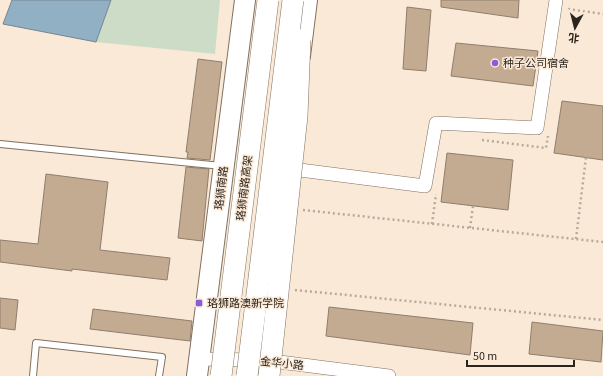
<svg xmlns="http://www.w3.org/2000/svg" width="603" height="376" font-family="'Source Sans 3','Noto Sans SC',sans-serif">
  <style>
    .green { fill: #ccdcc6 }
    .water { fill: #92b0c4; stroke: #738692 }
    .building { fill: #c3ab92; stroke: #8f7e6e }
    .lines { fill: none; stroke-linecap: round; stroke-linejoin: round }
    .service-casing { stroke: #817161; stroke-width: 8 }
    .minor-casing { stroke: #817161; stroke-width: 14 }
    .primary-casing { stroke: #817161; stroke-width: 22 }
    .path { stroke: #b7a99b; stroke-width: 2.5; stroke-dasharray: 2 3; stroke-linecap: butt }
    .service { stroke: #fff; stroke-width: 6 }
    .minor { stroke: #fff; stroke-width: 13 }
    .primary { stroke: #fff; stroke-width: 20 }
    .trunk-bridge-casing { stroke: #817161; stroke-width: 22; stroke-linecap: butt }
    .trunk-bridge { stroke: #fff; stroke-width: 21 }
    .poi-dot { fill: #875ed8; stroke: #fbe9d7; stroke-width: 1.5 }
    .labels { text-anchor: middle; stroke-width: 3; stroke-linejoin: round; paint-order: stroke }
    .poi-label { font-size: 11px; fill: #2b251e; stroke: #fbe9d7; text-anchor: start }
    .street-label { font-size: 11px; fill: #2b251e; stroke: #fbe9d7 }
  </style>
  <rect width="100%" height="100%" fill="#fbe9d7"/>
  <path class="green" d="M111,0H220L215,54L96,42Z"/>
  <path class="water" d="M12,0H111L96,42L3,24Z"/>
  <g class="building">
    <path d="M441,0H519L518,18L441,7Z"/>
    <path d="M407,7L431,10L426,71L403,69Z"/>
    <path d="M456,43L538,51L533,86L451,76Z"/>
    <path d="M198,59L222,62L210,160L187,158L188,152H186Z"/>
    <path d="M562,101L603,106V160L554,153Z"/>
    <path d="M447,153L513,160L508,210L441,202Z"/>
    <path d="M186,167L209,169L202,241L178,238Z"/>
    <path d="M46,174L108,182L100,250L170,258L167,280L72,269V271L0,262V240L38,244Z"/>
    <path d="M0,298L18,300L15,330L0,328Z"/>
    <path d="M329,307L473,323L470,355L326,336Z"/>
    <path d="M93,309L192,321L190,341L90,329Z"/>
    <path d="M532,322L603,331L601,362L529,354Z"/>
  </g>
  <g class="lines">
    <g class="service-casing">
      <g id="service">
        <path d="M0,144L222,166"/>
        <path d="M33,376L36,343L162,357L159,376"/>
      </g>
    </g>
    <g class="minor-casing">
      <g id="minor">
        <path d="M292,169L425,186L436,123L537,128L556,0"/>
        <path d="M199,359L264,360L389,376"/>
      </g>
    </g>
    <g class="primary-casing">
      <g id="primary">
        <path d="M300,56L307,0"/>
        <path d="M197,376L245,0"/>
      </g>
    </g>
    <g class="path">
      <path d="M568,9L603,14"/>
      <path d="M482,140L546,148L548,136"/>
      <path d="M303,210L603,242"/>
      <path d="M432,224L436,194"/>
      <path d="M470,228L473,206"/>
      <path d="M576,239L586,157"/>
      <path d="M295,290L603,320"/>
    </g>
    <use href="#service" class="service"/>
    <use href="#minor" class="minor"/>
    <use href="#primary" class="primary"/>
    <g class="trunk-bridge-casing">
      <g id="trunk-bridge">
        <path d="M221,376L268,0"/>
        <path d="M247,376L293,0"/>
        <path d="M269,376L297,116L300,40"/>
      </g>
    </g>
    <use href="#trunk-bridge" class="trunk-bridge"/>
  </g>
  <g class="poi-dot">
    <circle cx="495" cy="63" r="4"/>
    <rect x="195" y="299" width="8" height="8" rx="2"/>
  </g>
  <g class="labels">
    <g class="poi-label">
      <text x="503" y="67">种子公司宿舍</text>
      <text x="207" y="307">珞狮路澳新学院</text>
    </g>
    <g class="street-label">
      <text transform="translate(221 188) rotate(-83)" y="4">珞狮南路</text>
      <text transform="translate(244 188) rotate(-83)" y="4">珞狮南路高架</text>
      <text transform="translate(282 363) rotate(6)" y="4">金华小路</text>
    </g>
  </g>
  <g transform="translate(575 28) rotate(187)" stroke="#fbe9d7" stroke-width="3" paint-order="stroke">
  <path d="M0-3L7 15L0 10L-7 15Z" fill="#2b251e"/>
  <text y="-6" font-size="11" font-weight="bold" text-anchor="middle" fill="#2b251e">北</text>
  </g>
  <path d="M467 360v6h107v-6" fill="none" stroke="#2b251e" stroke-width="2"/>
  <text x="473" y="360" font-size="12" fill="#2b251e" stroke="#fbe9d7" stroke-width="3" paint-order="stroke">50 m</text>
</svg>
